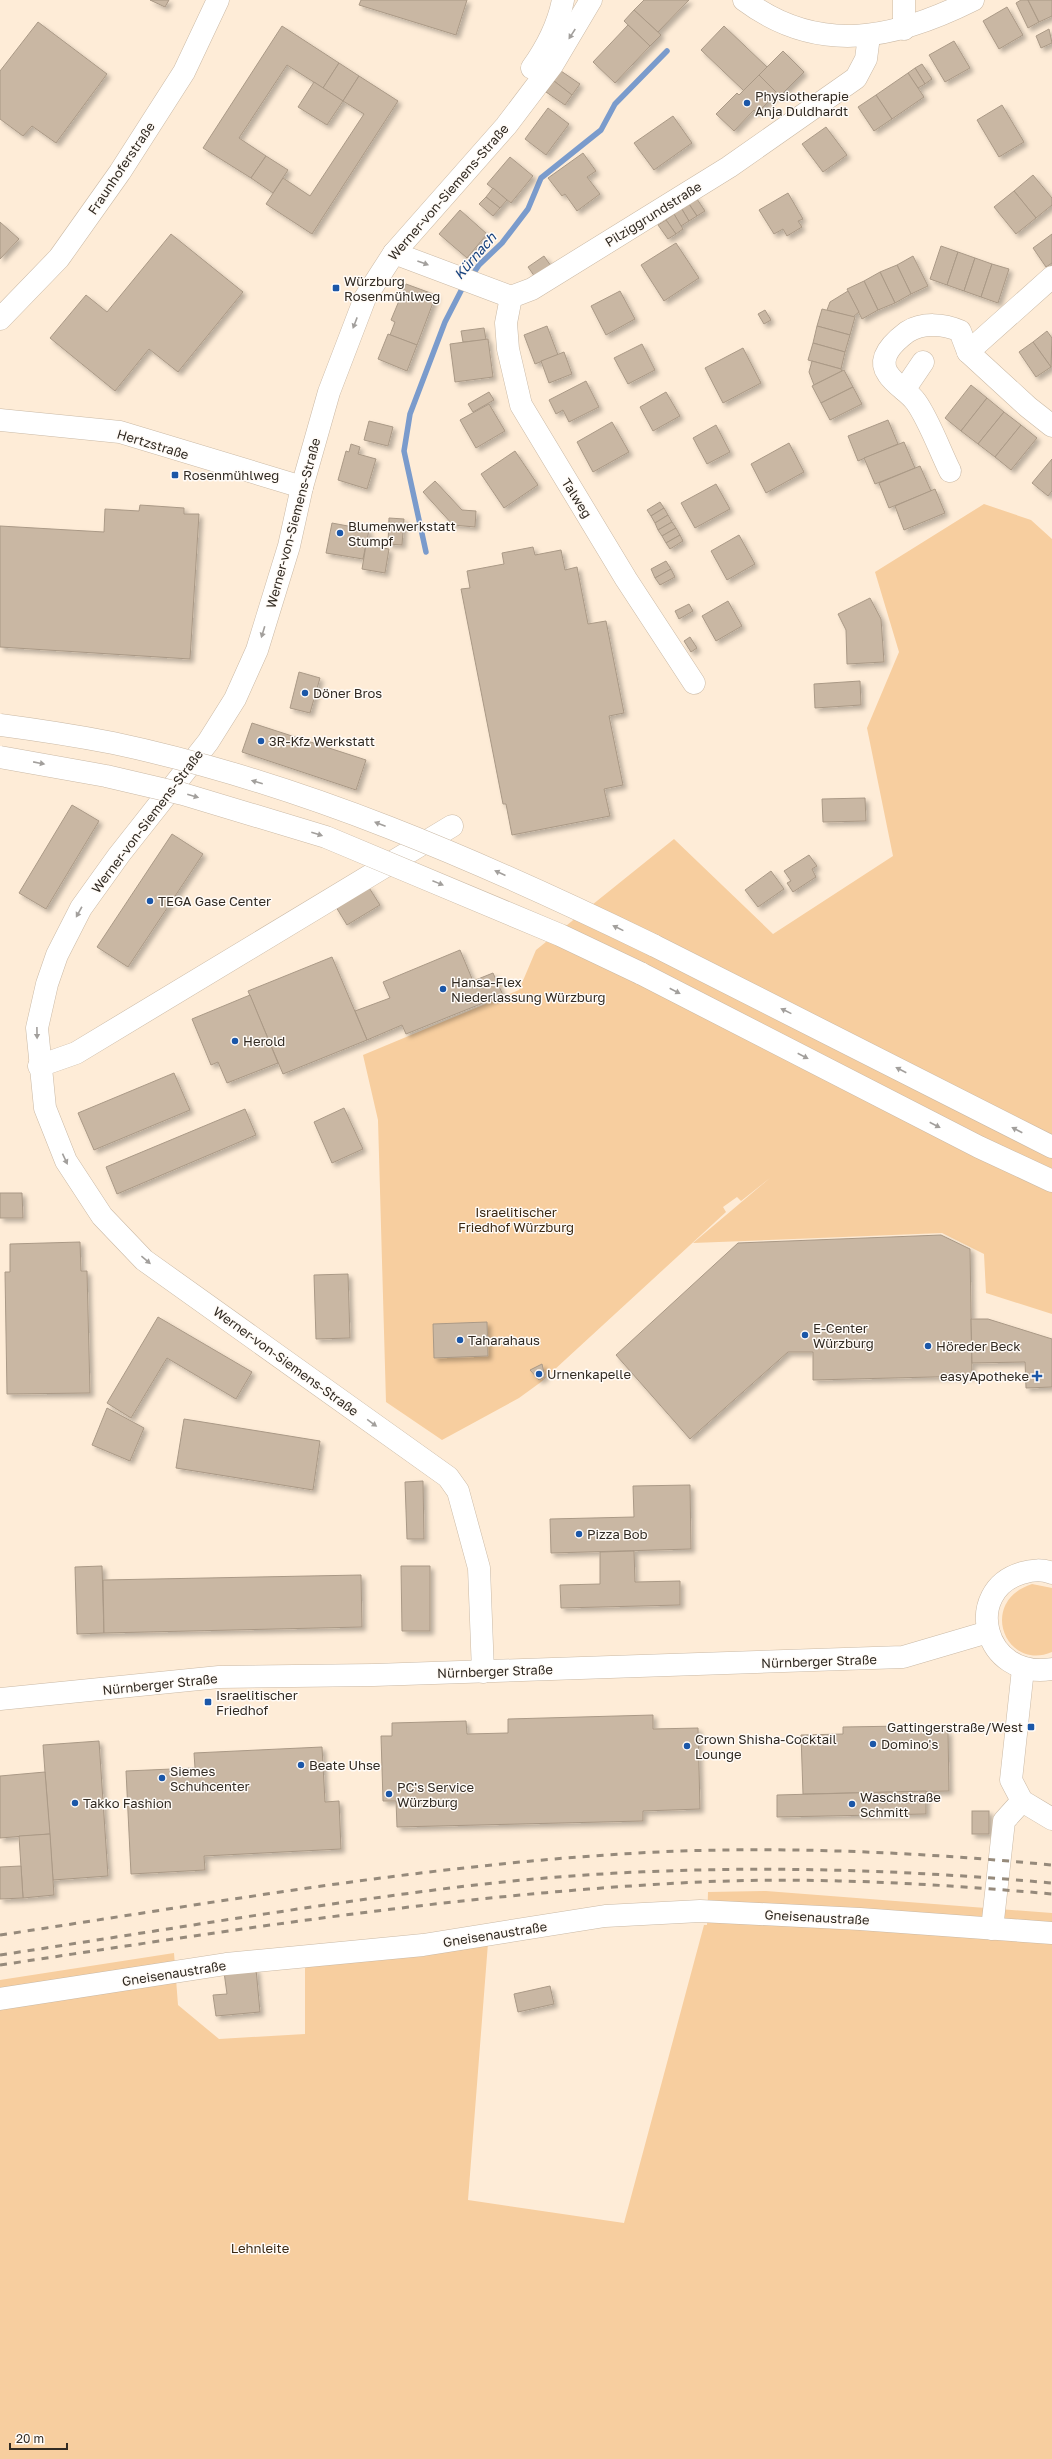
<svg xmlns="http://www.w3.org/2000/svg" width="1052" height="2459" font-family="'Golos Text',sans-serif">
  <style>
    .green { fill: #f7ce9f }
    .lines { fill: none; stroke-linecap: round; stroke-linejoin: round }
    .stream { stroke: #7a9bcc; stroke-width: 5.5 }
    .building { fill: #c9b7a3; stroke: #aa9986; filter: url(#shadow) }
    .minor-casing { stroke: #cab9a5; stroke-width: 23 }
    .highway-casing { stroke: #cab9a5; stroke-width: 23 }
    .minor { stroke: #fff; stroke-width: 22 }
    .highway { stroke: #fff; stroke-width: 22 }
    .rail { stroke: #968a7b; stroke-width: 3; stroke-dasharray: 7 7; stroke-linecap: butt }
    .highway-bridge-casing { stroke: #cab9a5; stroke-width: 23; stroke-linecap: butt }
    .highway-bridge { stroke: #fff; stroke-width: 22 }
    .oneway { fill: #a29f9c }
    .poi-dot { fill: #1b57a8; stroke: #fffbf7; stroke-width: 1.5 }
    .labels { text-anchor: middle; stroke-width: 3; stroke-linejoin: round; paint-order: stroke }
    .poi-label { font-size: 13px; fill: #312a22; stroke: #fffbf7; text-anchor: start }
    .street-label { font-size: 13px; fill: #312a22; stroke: #fffbf7 }
    .park-label { font-size: 13px; fill: #3a2812; stroke: #fffbf7 }
    .water-label { font-size: 14px; font-style: italic; fill: #17427e; stroke: #fffbf7 }
  </style>
  <defs>
    <filter id="shadow"><feDropShadow dx="3.5" dy="3.5" stdDeviation="2" flood-color="#0004"/></filter>
  </defs>
  <rect width="100%" height="100%" fill="#feecd7"/>
  <g class="green">
    <path d="M984,504L1031,520L1052,539V1314L986,1293L984,1254L942,1233L693,1243L770,1178L741,1201L737,1197L723,1207L726,1212L541,1382L519,1398L442,1440L386,1402L378,1120L363,1055L519,990L536,950L674,839L773,934L893,856L867,728L899,652L875,572Z"/>
    <path d="M1032,1584L1052,1588V1652C1006,1672 977,1602 1032,1584Z"/>
    <path d="M766,1891L1052,1913V2459H0V1980L174,1953L178,2005L219,2039L305,2034V1963L488,1943L468,2200L624,2223L704,1925H707L708,1892Z"/>
  </g>
  <g class="lines">
    <g class="stream">
      <path d="M471,277L479,265L502,243L528,209L541,178L601,130L615,104L667,51"/>
      <path d="M426,552L404,451L410,414L445,322L464,285"/>
    </g>
  </g>
  <g class="building">
    <path d="M150,0H169L165,7Z"/>
    <path d="M361,0H467L456,35L359,5Z"/>
    <path d="M644,0H689L658,32L634,10Z"/>
    <path d="M1021,0H1028L1039,22L1028,28L1016,3Z"/>
    <path d="M1028,0H1052V16L1039,22Z"/>
    <path d="M1007,7L1023,35L999,49L983,21Z"/>
    <path d="M634,10L661,35L650,46L624,21Z"/>
    <path d="M38,22L107,74L56,143L32,126L23,136L0,119V71Z"/>
    <path d="M628,25L650,46L615,83L593,62Z"/>
    <path d="M282,26L339,63L323,88L287,65L239,138L266,156L251,178L203,148Z"/>
    <path d="M724,26L767,67L744,91L701,50Z"/>
    <path d="M1049,29L1052,43L1041,48L1036,36Z"/>
    <path d="M954,41L970,68L945,82L929,55Z"/>
    <path d="M783,51L804,72L780,96L759,75Z"/>
    <path d="M339,63L359,76L343,101L323,88Z"/>
    <path d="M922,64L932,79L925,84L915,68Z"/>
    <path d="M915,68L925,84L918,88L908,73Z"/>
    <path d="M561,71L580,84L572,95L554,81Z"/>
    <path d="M908,73L924,97L892,119L876,95Z"/>
    <path d="M759,75L777,93L757,113L754,110L734,131L716,114L737,93L739,95Z"/>
    <path d="M359,76L398,101L312,234L266,204L283,178L310,196L364,114L343,101Z"/>
    <path d="M554,81L572,95L565,105L546,92Z"/>
    <path d="M314,82L343,101L327,125L298,107Z"/>
    <path d="M876,95L892,119L874,131L858,107Z"/>
    <path d="M1002,105L1024,142L999,157L977,120Z"/>
    <path d="M548,108L569,124L546,155L525,139Z"/>
    <path d="M673,116L692,143L654,170L634,143Z"/>
    <path d="M826,127L847,155L823,172L802,144Z"/>
    <path d="M583,153L596,171L587,177L600,194L577,211L565,194L562,196L548,178Z"/>
    <path d="M266,156L288,170L273,193L251,178Z"/>
    <path d="M510,157L533,176L511,203L487,184Z"/>
    <path d="M1033,175L1052,198V205L1036,218L1014,191Z"/>
    <path d="M493,188L507,200L500,208L486,197Z"/>
    <path d="M1014,191L1036,218L1016,234L994,207Z"/>
    <path d="M788,193L803,219L798,221L802,227L787,236L783,229L774,234L759,210Z"/>
    <path d="M695,196L705,211L697,216L687,201Z"/>
    <path d="M486,197L500,208L493,216L479,204Z"/>
    <path d="M687,201L697,216L689,221L680,206Z"/>
    <path d="M680,206L689,221L681,226L672,211Z"/>
    <path d="M460,210L487,234L467,258L439,234Z"/>
    <path d="M674,214L683,229L676,234L666,220Z"/>
    <path d="M666,220L676,234L668,239L658,225Z"/>
    <path d="M0,222L19,239L0,259Z"/>
    <path d="M171,234L243,292L178,372L149,349L115,391L50,338L86,295L107,312Z"/>
    <path d="M1052,234V263L1046,267L1033,248Z"/>
    <path d="M676,243L699,278L664,301L641,265Z"/>
    <path d="M941,246L958,252L947,285L930,279Z"/>
    <path d="M958,252L975,258L964,291L947,285Z"/>
    <path d="M544,256L551,266L535,277L528,267Z"/>
    <path d="M913,256L928,286L911,294L897,265Z"/>
    <path d="M975,258L992,264L981,297L964,291Z"/>
    <path d="M992,264L1009,269L998,303L981,297Z"/>
    <path d="M897,265L911,294L895,303L880,272Z"/>
    <path d="M880,272L895,303L878,310L864,281Z"/>
    <path d="M864,281L878,310L862,319L847,289Z"/>
    <path d="M406,284L436,295L417,345L390,335L395,322L391,320Z"/>
    <path d="M620,291L635,319L606,335L591,306Z"/>
    <path d="M848,291L859,312L853,317L827,310L830,302Z"/>
    <path d="M822,309L855,317L850,335L817,326Z"/>
    <path d="M765,310L771,320L764,324L758,314Z"/>
    <path d="M547,326L558,355L535,364L524,335Z"/>
    <path d="M817,326L850,335L845,352L813,343Z"/>
    <path d="M484,328L486,340L463,342L461,331Z"/>
    <path d="M1047,331L1052,338L1051,367L1033,342Z"/>
    <path d="M388,334L417,345L407,371L378,359Z"/>
    <path d="M488,339L493,377L455,382L450,344Z"/>
    <path d="M1033,342L1051,367L1036,377L1019,352Z"/>
    <path d="M813,343L845,352L841,369L808,360Z"/>
    <path d="M642,344L655,370L628,384L614,358Z"/>
    <path d="M743,348L761,383L723,403L705,368Z"/>
    <path d="M564,352L572,374L549,383L541,361Z"/>
    <path d="M812,361L841,369L842,371L814,385L809,372Z"/>
    <path d="M844,370L853,387L821,403L812,386Z"/>
    <path d="M586,381L599,407L569,422L563,410L556,414L549,400Z"/>
    <path d="M971,385L987,398L961,431L945,418Z"/>
    <path d="M853,387L862,404L830,420L821,403Z"/>
    <path d="M489,392L494,400L473,412L468,404Z"/>
    <path d="M666,392L680,416L653,431L640,407Z"/>
    <path d="M987,398L1004,412L978,444L961,431Z"/>
    <path d="M489,404L505,431L476,448L460,420Z"/>
    <path d="M1004,412L1021,425L995,457L978,444Z"/>
    <path d="M888,420L898,444L858,461L848,436Z"/>
    <path d="M369,421L393,427L388,446L364,440Z"/>
    <path d="M612,422L629,452L593,472L577,442Z"/>
    <path d="M716,425L730,452L707,464L693,438Z"/>
    <path d="M1021,425L1037,438L1011,470L995,457Z"/>
    <path d="M904,442L915,468L875,484L864,458Z"/>
    <path d="M789,443L804,472L766,493L751,464Z"/>
    <path d="M351,444L360,447L358,454L376,459L367,489L338,480L346,451L349,452Z"/>
    <path d="M515,451L538,485L504,508L481,474Z"/>
    <path d="M1052,459V491L1048,496L1032,483Z"/>
    <path d="M920,466L931,491L889,508L879,483Z"/>
    <path d="M435,481L462,510L476,511L475,527L453,525L423,492Z"/>
    <path d="M716,484L730,509L695,528L681,503Z"/>
    <path d="M935,489L945,513L904,530L895,506Z"/>
    <path d="M660,502L664,508L651,516L647,510Z"/>
    <path d="M140,505L184,508V514H199L190,659L0,647V526L104,532L105,509L139,511Z"/>
    <path d="M664,508L668,515L655,523L651,516Z"/>
    <path d="M668,515L672,522L658,530L655,523Z"/>
    <path d="M389,518L404,519L402,545L388,544Z"/>
    <path d="M672,522L676,528L662,536L658,530Z"/>
    <path d="M332,523L369,530L363,559L326,553Z"/>
    <path d="M676,528L680,535L666,543L662,536Z"/>
    <path d="M680,535L683,541L670,549L666,543Z"/>
    <path d="M739,535L755,564L727,580L711,551Z"/>
    <path d="M366,545L389,549L385,573L362,569Z"/>
    <path d="M533,547L535,555L561,550L565,570L577,567L588,624L606,621L624,713L609,716L623,785L604,789L610,816L512,835L506,804H503L461,589L470,588L467,571L504,564L502,553Z"/>
    <path d="M666,561L671,569L655,578L651,569Z"/>
    <path d="M671,569L675,577L660,585L655,578Z"/>
    <path d="M870,598L881,619L884,662L847,664L846,630L838,614Z"/>
    <path d="M728,601L742,626L716,641L702,616Z"/>
    <path d="M689,604L693,611L679,619L675,611Z"/>
    <path d="M690,637L697,648L691,652L684,641Z"/>
    <path d="M299,672L320,678L310,713L290,708Z"/>
    <path d="M860,681L861,705L815,708L814,684Z"/>
    <path d="M252,723L366,760L356,790L242,752Z"/>
    <path d="M865,798L866,821L823,822L822,799Z"/>
    <path d="M72,805L99,821L46,909L19,893Z"/>
    <path d="M172,834L203,854L128,967L97,947Z"/>
    <path d="M809,855L817,866L812,869L816,877L793,892L787,883L791,881L784,871Z"/>
    <path d="M771,871L784,889L758,907L745,890Z"/>
    <path d="M368,886L380,905L347,925L336,907Z"/>
    <path d="M460,950L473,981L493,973L503,995L406,1034L402,1025L367,1040L355,1011L390,998L383,982Z"/>
    <path d="M332,957L367,1040L283,1074L248,991Z"/>
    <path d="M250,995L278,1063L227,1083L218,1062L211,1065L192,1019Z"/>
    <path d="M174,1073L190,1110L94,1150L78,1113Z"/>
    <path d="M344,1108L363,1149L332,1163L314,1122Z"/>
    <path d="M245,1109L256,1135L117,1194L106,1167Z"/>
    <path d="M0,1193H22L23,1218H0Z"/>
    <path d="M941,1235L970,1249L972,1376L813,1380V1352H788L690,1439L616,1355L738,1243Z"/>
    <path d="M80,1242L81,1271H87L90,1393L7,1394L5,1272H10V1244Z"/>
    <path d="M348,1274L350,1338L316,1339L314,1275Z"/>
    <path d="M158,1317L252,1372L236,1399L167,1358L131,1418L107,1403Z"/>
    <path d="M971,1319H988L1052,1339V1387L1026,1388L1025,1362L972,1363Z"/>
    <path d="M487,1322L488,1356L434,1358L433,1324Z"/>
    <path d="M542,1364L545,1377L539,1380L530,1370Z"/>
    <path d="M107,1408L144,1428L130,1461L92,1445Z"/>
    <path d="M184,1419L320,1441L313,1490L176,1468Z"/>
    <path d="M423,1481L424,1539H407L405,1482Z"/>
    <path d="M690,1485L691,1549L551,1553L550,1519L634,1517L633,1486Z"/>
    <path d="M634,1551L635,1582L680,1581V1605L561,1608L560,1585L600,1584V1552Z"/>
    <path d="M102,1566L104,1633L77,1634L75,1567Z"/>
    <path d="M401,1566H430V1631H402Z"/>
    <path d="M361,1575L362,1627L104,1633L103,1580Z"/>
    <path d="M653,1715V1729L698,1728L700,1809L643,1811V1821L397,1827L396,1801H383L381,1736H392V1723L466,1721L467,1734L508,1733V1719Z"/>
    <path d="M903,1726V1732L948,1731L949,1791L803,1794L801,1735L843,1734V1727Z"/>
    <path d="M99,1741L108,1876L53,1880L43,1745Z"/>
    <path d="M322,1747L325,1802L339,1801L341,1849L204,1856L205,1870L131,1874L126,1771L195,1768L194,1753Z"/>
    <path d="M45,1772L50,1834L0,1838V1776Z"/>
    <path d="M926,1791V1814L777,1817V1795Z"/>
    <rect x="972" y="1811" width="17" height="23"/>
    <path d="M50,1834L54,1895L23,1898L19,1836Z"/>
    <path d="M21,1866L23,1898L0,1899V1867Z"/>
    <path d="M256,1969L260,2012L216,2016L213,1995L227,1994L224,1972Z"/>
    <path d="M550,1986L554,2004L518,2012L514,1994Z"/>
  </g>
  <g class="lines">
    <g class="minor-casing">
      <g id="minor">
        <path d="M744,0C819,56 895,39 973,0"/>
        <path d="M904,0V29"/>
        <path d="M532,68C547,47 558,26 563,0"/>
        <path d="M394,253L511,297L532,289L729,167L856,78L866,59L869,36"/>
        <path d="M1052,277L968,352L1028,407L1052,426"/>
        <path d="M511,297L506,323L508,349L521,405L626,579L694,683"/>
        <path d="M0,319L59,258L120,172L184,72L218,0"/>
        <path d="M904,390L923,362"/>
        <path d="M0,420L120,432L302,487"/>
        <path d="M950,471C940,451 929,420 916,402C909,392 895,385 888,374C876,357 895,341 907,332C923,322 944,324 960,331L968,352"/>
        <path d="M39,1066L76,1053L452,826"/>
        <path d="M1052,1573C1043,1569 1031,1570 1022,1573C963,1590 982,1680 1052,1669"/>
        <path d="M1023,1669L1011,1780L1022,1801L1052,1819"/>
        <path d="M483,1672L479,1568L458,1491L448,1477L144,1260L102,1216L66,1161L45,1108L37,1028L47,984L57,955L81,908L119,855L208,742L235,699L257,650L289,546L302,487L329,392L365,298L394,253L506,126L553,64L591,0"/>
        <path d="M0,1699L219,1677L374,1675L903,1657L988,1632"/>
        <path d="M992,1929L1004,1821L1022,1801"/>
        <path d="M0,1999L226,1964L423,1945L605,1916L700,1911L860,1919L1052,1933"/>
      </g>
    </g>
    <g class="highway-casing">
      <g id="highway">
        <path d="M653,945L1052,1147"/>
        <path d="M640,973L979,1147L1052,1181"/>
      </g>
    </g>
    <use href="#minor" class="minor"/>
    <use href="#highway" class="highway"/>
    <g class="rail">
      <path d="M0,1935C226,1901 452,1860 680,1851C804,1847 928,1853 1052,1865"/>
      <path d="M0,1955C152,1932 305,1906 458,1887C655,1863 854,1865 1052,1883"/>
      <path d="M0,1965C226,1931 452,1895 680,1883C804,1876 929,1883 1052,1894"/>
    </g>
    <g class="highway-bridge-casing">
      <g id="highway-bridge">
        <path d="M0,725C38,730 76,736 113,743C302,783 480,861 653,945"/>
        <path d="M0,757L106,776L183,794L326,837L560,935L640,973"/>
      </g>
    </g>
    <use href="#highway-bridge" class="highway-bridge"/>
  </g>
  <defs><path id="oneway-solid" d="M-6-.8H1V-3.2L6.5 0L1 3.2V.8H-6Z"/></defs>
  <g class="oneway">
    <use href="#oneway-solid" transform="translate(572 34) rotate(123)"/>
    <use href="#oneway-solid" transform="translate(423 263) rotate(20)"/>
    <use href="#oneway-solid" transform="translate(355 323) rotate(111)"/>
    <use href="#oneway-solid" transform="translate(263 632) rotate(107)"/>
    <use href="#oneway-solid" transform="translate(39 763) rotate(11)"/>
    <use href="#oneway-solid" transform="translate(257 782) rotate(-164)"/>
    <use href="#oneway-solid" transform="translate(193 796) rotate(16)"/>
    <use href="#oneway-solid" transform="translate(380 824) rotate(-159)"/>
    <use href="#oneway-solid" transform="translate(317 834) rotate(18)"/>
    <use href="#oneway-solid" transform="translate(500 873) rotate(-156)"/>
    <use href="#oneway-solid" transform="translate(438 883) rotate(22)"/>
    <use href="#oneway-solid" transform="translate(79 912) rotate(119)"/>
    <use href="#oneway-solid" transform="translate(618 928) rotate(-154)"/>
    <use href="#oneway-solid" transform="translate(675 991) rotate(27)"/>
    <use href="#oneway-solid" transform="translate(786 1011) rotate(-154)"/>
    <use href="#oneway-solid" transform="translate(37 1033) rotate(89)"/>
    <use href="#oneway-solid" transform="translate(803 1056) rotate(27)"/>
    <use href="#oneway-solid" transform="translate(901 1070) rotate(-153)"/>
    <use href="#oneway-solid" transform="translate(935 1125) rotate(27)"/>
    <use href="#oneway-solid" transform="translate(1017 1130) rotate(-153)"/>
    <use href="#oneway-solid" transform="translate(65 1159) rotate(65)"/>
    <use href="#oneway-solid" transform="translate(146 1260) rotate(40)"/>
    <use href="#oneway-solid" transform="translate(372 1423) rotate(36)"/>
  </g>
  <g class="poi-dot">
    <circle cx="747" cy="103" r="4"/>
    <rect x="332" y="284" width="8" height="8" rx="2"/>
    <rect x="171" y="471" width="8" height="8" rx="2"/>
    <circle cx="340" cy="533" r="4"/>
    <circle cx="305" cy="693" r="4"/>
    <circle cx="261" cy="741" r="4"/>
    <circle cx="150" cy="901" r="4"/>
    <circle cx="443" cy="989" r="4"/>
    <circle cx="235" cy="1041" r="4"/>
    <circle cx="805" cy="1335" r="4"/>
    <circle cx="460" cy="1340" r="4"/>
    <circle cx="928" cy="1346" r="4"/>
    <circle cx="539" cy="1374" r="4"/>
    <path d="M1035 1370h4v4h4v4h-4v4h-4v-4h-4v-4h4z"/>
    <circle cx="579" cy="1534" r="4"/>
    <rect x="204" y="1698" width="8" height="8" rx="2"/>
    <rect x="1027" y="1723" width="8" height="8" rx="2"/>
    <circle cx="873" cy="1744" r="4"/>
    <circle cx="687" cy="1746" r="4"/>
    <circle cx="301" cy="1765" r="4"/>
    <circle cx="162" cy="1778" r="4"/>
    <circle cx="389" cy="1794" r="4"/>
    <circle cx="75" cy="1803" r="4"/>
    <circle cx="852" cy="1804" r="4"/>
  </g>
  <g class="labels">
    <g class="poi-label">
      <text x="755" y="101">Physiotherapie<tspan x="755" dy="15">Anja Duldhardt</tspan></text>
      <text x="344" y="286">Würzburg<tspan x="344" dy="15">Rosenmühlweg</tspan></text>
      <text x="183" y="480">Rosenmühlweg</text>
      <text x="348" y="531">Blumenwerkstatt<tspan x="348" dy="15">Stumpf</tspan></text>
      <text x="313" y="698">Döner Bros</text>
      <text x="269" y="746">3R-Kfz Werkstatt</text>
      <text x="158" y="906">TEGA Gase Center</text>
      <text x="451" y="987">Hansa-Flex<tspan x="451" dy="15">Niederlassung Würzburg</tspan></text>
      <text x="243" y="1046">Herold</text>
      <text x="813" y="1333">E-Center<tspan x="813" dy="15">Würzburg</tspan></text>
      <text x="468" y="1345">Taharahaus</text>
      <text x="936" y="1351">Höreder Beck</text>
      <text x="547" y="1379">Urnenkapelle</text>
      <text x="1029" y="1381" text-anchor="end">easyApotheke</text>
      <text x="587" y="1539">Pizza Bob</text>
      <text x="216" y="1700">Israelitischer<tspan x="216" dy="15">Friedhof</tspan></text>
      <text x="1023" y="1732" text-anchor="end">Gattingerstraße/West</text>
      <text x="695" y="1744">Crown Shisha-Cocktail<tspan x="695" dy="15">Lounge</tspan></text>
      <text x="881" y="1749">Domino's</text>
      <text x="309" y="1770">Beate Uhse</text>
      <text x="170" y="1776">Siemes<tspan x="170" dy="15">Schuhcenter</tspan></text>
      <text x="397" y="1792">PC's Service<tspan x="397" dy="15">Würzburg</tspan></text>
      <text x="860" y="1802">Waschstraße<tspan x="860" dy="15">Schmitt</tspan></text>
      <text x="83" y="1808">Takko Fashion</text>
    </g>
    <g class="street-label">
      <text transform="translate(121 168) rotate(-56)" y="5">Fraunhoferstraße</text>
      <text transform="translate(448 192) rotate(-49)" y="5">Werner-von-Siemens-Straße</text>
      <text transform="translate(653 214) rotate(-32)" y="5">Pilziggrundstraße</text>
      <text transform="translate(153 444) rotate(17)" y="5">Hertzstraße</text>
      <text transform="translate(577 498) rotate(58)" y="5">Talweg</text>
      <text transform="translate(293 523) rotate(-75)" y="5">Werner-von-Siemens-Straße</text>
      <text transform="translate(147 821) rotate(-53)" y="5">Werner-von-Siemens-Straße</text>
      <text transform="translate(286 1361) rotate(36)" y="5">Werner-von-Siemens-Straße</text>
      <text transform="translate(819 1661) rotate(-2)" y="5">Nürnberger Straße</text>
      <text transform="translate(495 1671) rotate(-2)" y="5">Nürnberger Straße</text>
      <text transform="translate(160 1684) rotate(-6)" y="5">Nürnberger Straße</text>
      <text transform="translate(817 1917) rotate(3)" y="5">Gneisenaustraße</text>
      <text transform="translate(495 1934) rotate(-9)" y="5">Gneisenaustraße</text>
      <text transform="translate(174 1973) rotate(-9)" y="5">Gneisenaustraße</text>
    </g>
    <g class="park-label">
      <text x="516" y="1217">Israelitischer<tspan x="516" dy="15">Friedhof Würzburg</tspan></text>
      <text x="260" y="2253">Lehnleite</text>
    </g>
    <g class="water-label">
      <text transform="translate(475 256) rotate(-49)" y="5">Kürnach</text>
    </g>
  </g>
  <path d="M10 2443v6h57v-6" fill="none" stroke="#312a22" stroke-width="2"/>
  <text x="16" y="2443" font-size="12" fill="#312a22" stroke="#fffbf7" stroke-width="3" paint-order="stroke">20 m</text>
</svg>
